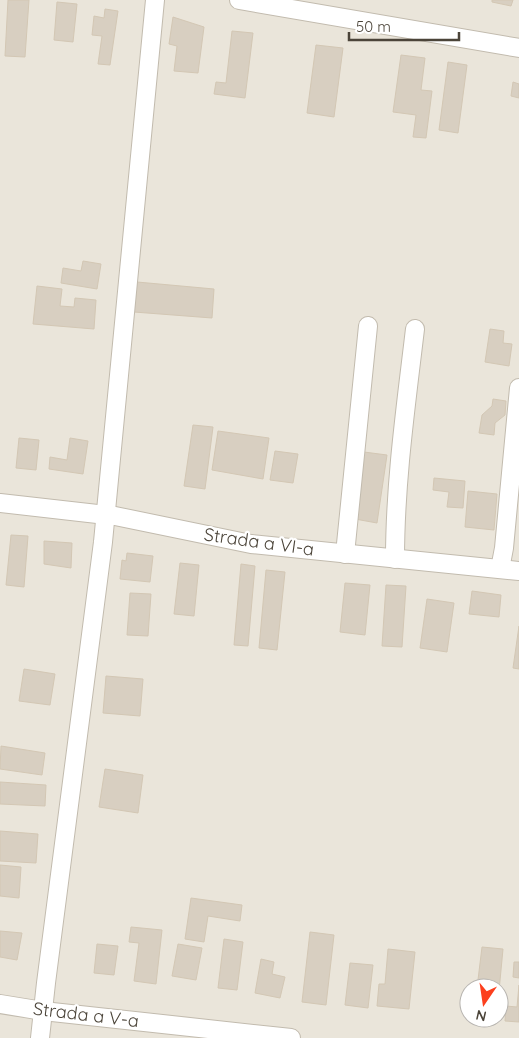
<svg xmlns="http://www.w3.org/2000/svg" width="519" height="1038" font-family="Quicksand,sans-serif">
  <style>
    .residential { fill: #eae5da; fill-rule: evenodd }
    .building { fill: #d8cfc1; stroke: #d3c7b4 }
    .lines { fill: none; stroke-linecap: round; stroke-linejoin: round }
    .street-casing { stroke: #c2bbae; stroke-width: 20 }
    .street { stroke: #fff; stroke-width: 18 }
    .labels { text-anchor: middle; stroke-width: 4.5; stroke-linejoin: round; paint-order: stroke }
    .street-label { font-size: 18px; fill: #4b4439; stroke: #fff }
  </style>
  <rect width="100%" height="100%" fill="#f6f3ec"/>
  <path class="residential" d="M0,0H519V1038H0ZM469,988H499V1018H469Z"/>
  <g class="building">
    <path d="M8,0H29L25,57L5,56Z"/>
    <path d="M492,0H513L511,6L492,2Z"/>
    <path d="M57,2L77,4L73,42L54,40Z"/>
    <path d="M105,9L118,11L110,65L98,64L102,36L92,35L94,16L104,18Z"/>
    <path d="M173,17L204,27L198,73L174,71L177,46L169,44Z"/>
    <path d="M232,31L253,33L245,98L214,94L216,82L226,83Z"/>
    <path d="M316,45L343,48L334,117L307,113Z"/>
    <path d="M401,55L425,58L421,90L432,91L426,138L413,137L416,115L393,112Z"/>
    <path d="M448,62L467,65L458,133L439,130Z"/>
    <path d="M513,82L519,84V98L511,96Z"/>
    <path d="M83,261L101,264L97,289L61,283L63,268L81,271Z"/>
    <path d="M137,282L214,289L212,318L134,312Z"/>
    <path d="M37,286L62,289L60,306L74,307L75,298L96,300L94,329L33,324Z"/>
    <path d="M490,329L504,331L503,343L512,344L509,366L485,362Z"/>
    <path d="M493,399L506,401L505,415L495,423L494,435L479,433L482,415L492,406Z"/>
    <path d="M193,425L213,427L205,489L184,486Z"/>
    <path d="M218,431L269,438L263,479L212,470Z"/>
    <path d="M19,438L39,440L36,470L16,468Z"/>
    <path d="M70,438L88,441L83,474L49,469L50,457L67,460Z"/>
    <path d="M275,451L298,454L293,483L270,480Z"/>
    <path d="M364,452L387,455L377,523L355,519Z"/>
    <path d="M434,478L465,481L463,508L447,507L449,492L433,490Z"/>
    <path d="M468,491L497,494L494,530L465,527Z"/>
    <path d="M11,535L28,536L24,587L6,585Z"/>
    <path d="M44,541L72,543L71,568L44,564Z"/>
    <path d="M127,553L153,556L150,582L120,579L122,560L126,561Z"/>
    <path d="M180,563L199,565L194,616L174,614Z"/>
    <path d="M241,564L255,566L248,646L234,645Z"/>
    <path d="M266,570L285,572L277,650L259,648Z"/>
    <path d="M345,583L370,585L365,635L340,632Z"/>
    <path d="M386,585L406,586L402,647L382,646Z"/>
    <path d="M472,591L501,595L499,617L469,614Z"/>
    <path d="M130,593L151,594L148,636L127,635Z"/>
    <path d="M427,599L454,603L447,652L420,648Z"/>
    <path d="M519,626V669L513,668Z"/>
    <path d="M24,669L55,674L50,705L19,701Z"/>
    <path d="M106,676L143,679L140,716L103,713Z"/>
    <path d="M1,746L45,753L42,775L0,769Z"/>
    <path d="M105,769L143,775L138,813L99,807Z"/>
    <path d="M0,782L46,785L45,806L0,804Z"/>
    <path d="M0,831L38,834L36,863L0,861Z"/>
    <path d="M0,865L21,867L19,898L0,896Z"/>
    <path d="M191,898L242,905L240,921L208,916L204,942L185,939Z"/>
    <path d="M131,927L162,930L156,984L134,981L139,943L129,942Z"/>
    <path d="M0,931L22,933L17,960L0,957Z"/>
    <path d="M310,932L334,935L326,1005L302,1002Z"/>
    <path d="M224,939L243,942L237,990L218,988Z"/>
    <path d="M97,944L118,946L114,975L94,973Z"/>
    <path d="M178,944L202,948L196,980L172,976Z"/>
    <path d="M482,947L503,949L499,991V988H477Z"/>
    <path d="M388,949L415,952L409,1009L377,1006L379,984H385Z"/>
    <path d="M261,959L274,962L272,974L285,977L280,998L255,993Z"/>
    <path d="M514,962H519V978L513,977Z"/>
    <path d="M350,963L373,965L368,1008L345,1005Z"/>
    <path d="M519,985V1022L505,1021L506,1006L517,1007Z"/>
    <path d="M473,1018H497L496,1024L472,1021Z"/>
  </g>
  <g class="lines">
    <g class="street-casing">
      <g id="street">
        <path d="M239,0L519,48"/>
        <path d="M0,503L115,516L251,544L519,571"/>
        <path d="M345,554L368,326"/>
        <path d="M395,559C395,482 406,405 415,329"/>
        <path d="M500,569L504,548L519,388"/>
        <path d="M0,1004L43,1011L291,1038"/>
        <path d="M40,1038L46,983L103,542L155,0"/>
      </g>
    </g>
    <use href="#street" class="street"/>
  </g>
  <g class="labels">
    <g class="street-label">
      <text transform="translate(259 542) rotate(8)" y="6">Strada a VI-a</text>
      <text transform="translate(86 1015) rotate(7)" y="6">Strada a V-a</text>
    </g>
  </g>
  <g transform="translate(484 1003) rotate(193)"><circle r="24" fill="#ffffff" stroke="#b7b4b0"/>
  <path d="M0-4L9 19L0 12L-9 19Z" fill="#fc3f1d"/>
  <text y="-8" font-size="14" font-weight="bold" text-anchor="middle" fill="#4b4439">N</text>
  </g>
  <path d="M349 32v8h110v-8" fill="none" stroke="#4b4439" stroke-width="2.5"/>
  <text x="356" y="32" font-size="15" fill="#4b4439" stroke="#ffffff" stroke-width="4" paint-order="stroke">50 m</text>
</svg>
